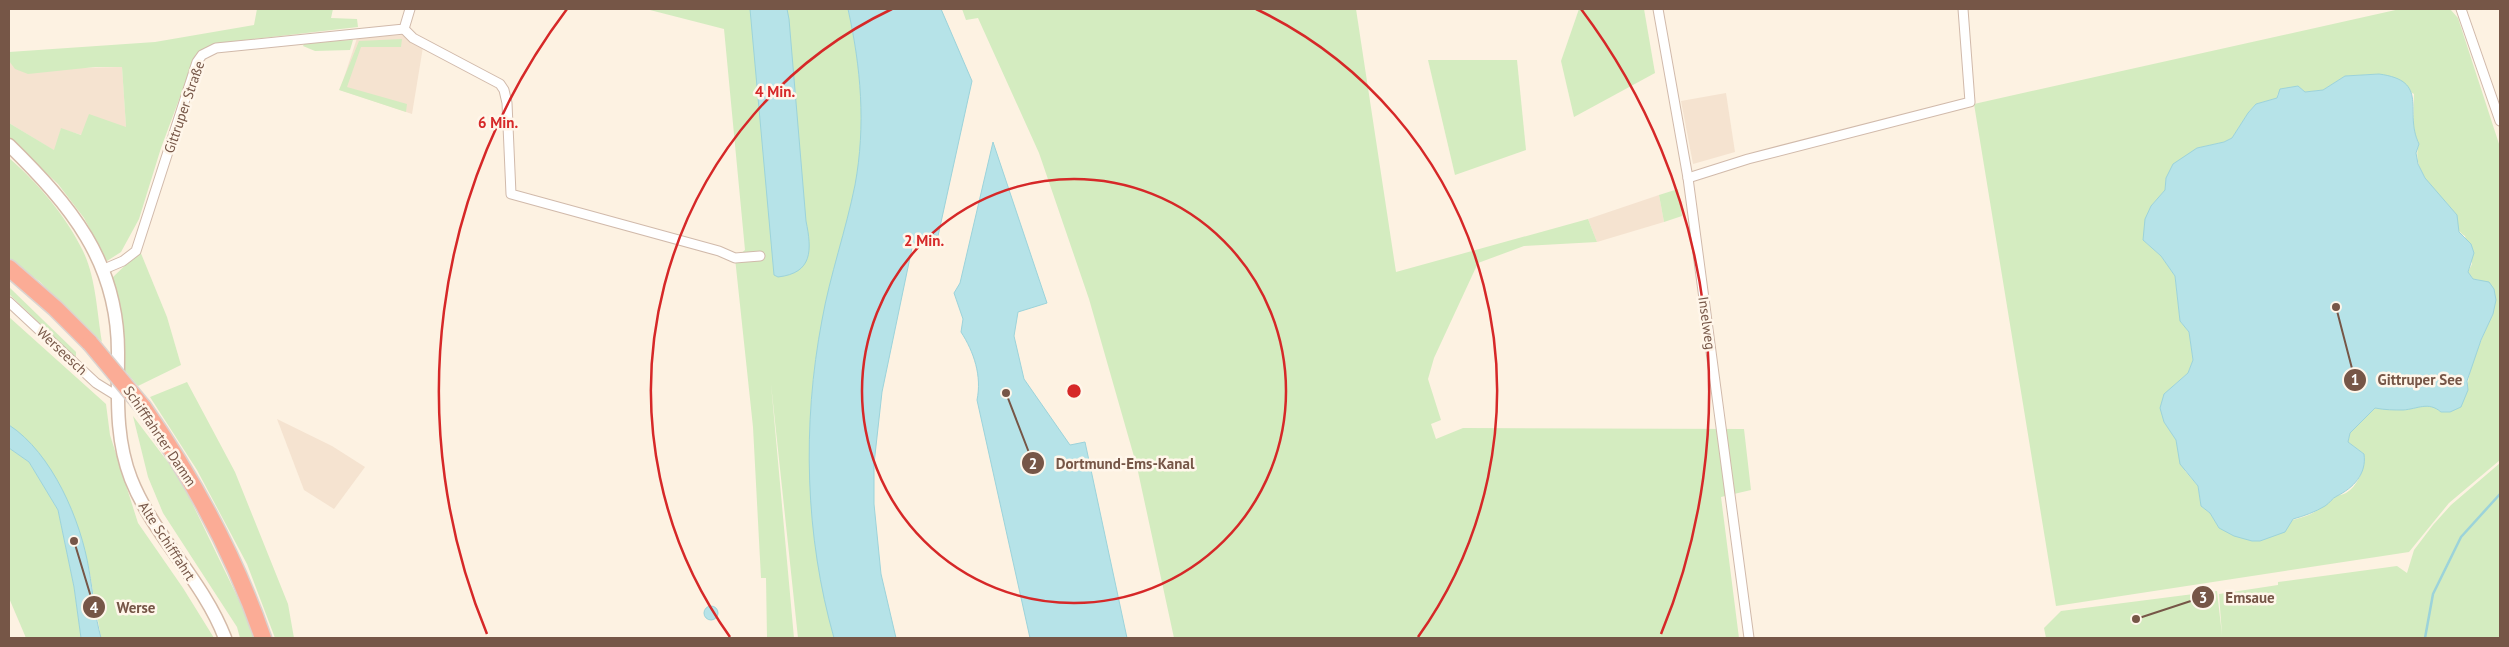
<svg xmlns="http://www.w3.org/2000/svg" width="2509" height="647" font-family="'PT Sans',sans-serif">
  <style>
    .residential { fill: #f5e3d0 }
    .green { fill: #d4ecc0; fill-rule: evenodd }
    .water { fill: #b6e3e8; stroke: #9cd3da }
    .lines { fill: none; stroke-linecap: round; stroke-linejoin: round }
    .stream { stroke: #9cd3da; stroke-width: 2.5 }
    .street-casing { stroke: #d1baab; stroke-width: 11 }
    .secondary-casing { stroke: #d4baa8; stroke-width: 15 }
    .highway-casing { stroke: #dbd3cf; stroke-width: 19 }
    .street { stroke: #fff; stroke-width: 9 }
    .secondary { stroke: #fff; stroke-width: 12 }
    .highway { stroke: #fbac96; stroke-width: 16 }
    .highway-bridge-casing { stroke: #dbd3cf; stroke-width: 19; stroke-linecap: butt }
    .highway-bridge { stroke: #fbac96; stroke-width: 16 }
    .ring { fill: none; stroke: #d62828; stroke-width: 2.5 }
    .labels { text-anchor: middle; stroke-width: 5; stroke-linejoin: round; paint-order: stroke }
    .street-label { font-size: 14px; fill: #765647; stroke: #fff6ea }
    .centre { fill: #d62828; stroke: #fff6ea; stroke-width: 2.5 }
    .ring-label { font-size: 15px; text-anchor: middle; font-weight: bold; fill: #d62828; stroke: #fff6ea; stroke-width: 5; stroke-linejoin: round; paint-order: stroke }
    .leader { fill: none; stroke: #765647; stroke-width: 2 }
    .callout-dot { fill: #765647; stroke: #fff6ea; stroke-width: 2 }
    .mark-label { font-size: 15px; text-anchor: middle; font-weight: bold; fill: #fff }
    .callout-label { font-size: 15px; text-anchor: middle; font-weight: bold; fill: #765647; stroke: #fff6ea; stroke-width: 5; stroke-linejoin: round; paint-order: stroke }
  </style>
  <rect width="100%" height="100%" fill="#fdf2e2"/>
  <g class="residential">
    <path d="M402,35L423,47L412,114L340,90L357,38Z"/>
    <path d="M9,61L16,69L122,67L126,127L82,135L61,129L55,151L9,123Z"/>
    <path d="M1726,93L1735,152L1693,164L1681,101Z"/>
    <path d="M1659,195L1664,222L1597,242L1588,219Z"/>
    <path d="M277,419L332,446L365,467L334,509L304,490Z"/>
  </g>
  <g class="green">
    <path d="M257,9H333L331,18L357,19L358,27L218,43L196,54L161,148L139,219L121,252L107,261L84,218L58,184L9,138V123L54,150L61,128L81,135L89,114L126,127L122,67H95L28,74L15,69L9,61V52L155,42L254,25Z"/>
    <path d="M646,9H848C859,60 865,110 859,162C850,228 825,292 816,358C802,452 812,546 834,638H798L771,384L794,638H767L766,578H761L753,427L735,258L745,250L724,29Z"/>
    <path d="M962,9H1356L1396,272L1588,219L1597,242L1524,246L1478,263L1434,358L1428,379L1441,420L1431,424L1436,439L1463,428L1744,429L1751,490L1721,497L1739,638H1174L1137,467L1089,299L1039,153L978,18L966,20Z"/>
    <path d="M1579,9H1644L1655,73L1574,117L1561,61Z"/>
    <path d="M2400,9H2450L2458,18L2500,147V460L2449,503L2409,552L2056,606L1974,104ZM2379,74L2414,94L2413,132L2419,144C2410,172 2439,193 2455,213C2461,221 2452,228 2465,236L2472,264L2468,272L2473,279L2479,280L2493,314C2485,331 2466,372 2468,390L2450,412H2441L2435,407L2424,405L2404,410L2375,408L2350,433L2348,442L2364,454C2366,467 2358,486 2346,493C2342,495 2338,495 2335,497C2326,504 2317,512 2306,516C2282,525 2245,525 2219,528L2210,513L2201,506L2198,486L2185,471L2176,440L2164,422L2173,386L2188,373L2193,360L2189,332L2180,321L2175,276L2161,256L2143,240L2151,206L2165,190L2166,178L2197,148L2224,142L2232,138L2248,113L2256,104L2277,98L2278,93L2298,86L2305,92L2323,90L2345,76Z"/>
    <path d="M402,39L401,47H361L347,87L407,104L406,112L339,90L359,41Z"/>
    <path d="M353,40L350,50L315,51L303,46L305,42Z"/>
    <path d="M1428,60H1517L1526,150L1455,175Z"/>
    <path d="M9,158C38,183 66,216 83,251C96,278 97,313 102,342L39,281L9,259Z"/>
    <path d="M1678,189L1682,216L1664,222L1659,195Z"/>
    <path d="M140,251L167,317L181,365L138,386L122,367L111,279Z"/>
    <path d="M9,287L76,352V358L9,294Z"/>
    <path d="M9,317L106,404L110,435L138,523L183,588L214,638H101L89,568L74,516L58,482L9,425Z"/>
    <path d="M187,382L235,472L288,604L294,638H275L247,564L197,470L150,397Z"/>
    <path d="M133,416L180,478L250,623L255,638H240L237,627L163,513L148,477Z"/>
    <path d="M9,448L29,462L58,510L74,587L81,638H26L9,598Z"/>
    <path d="M2500,463V638H2046L2044,628L2061,611L2217,591L2222,635L2219,594L2278,585V582L2397,566L2407,573L2414,550L2433,525L2451,505Z"/>
  </g>
  <g class="water">
    <path d="M750,9H787L789,19L806,221C812,250 813,273 778,277L774,275Z"/>
    <path d="M848,9H941L972,81L938,236C926,231 916,236 912,248L882,392L874,464V504L881,574L896,638H834C805,536 802,425 822,320C830,275 846,230 855,185C866,125 861,68 848,9Z"/>
    <path d="M2379,74C2431,81 2403,111 2419,144L2416,153L2418,164L2425,178L2457,215L2459,232L2471,244L2474,253L2468,272L2473,279L2489,282L2494,289L2496,300L2493,314L2481,340L2467,381L2468,390L2461,407L2450,412H2441C2428,401 2418,409 2403,410C2394,410 2385,410 2375,408L2350,433L2348,442L2364,454C2367,474 2353,488 2337,496C2332,498 2330,503 2325,506C2315,512 2304,516 2293,519L2285,532L2260,541H2252L2234,536L2219,528L2210,513L2201,506L2198,486L2180,464L2176,440L2164,422L2160,408L2164,394L2188,373L2193,360L2189,332L2180,321L2175,276L2161,256L2143,240L2145,219L2151,206L2165,190L2166,178L2173,164L2197,148L2224,142L2232,138L2248,113L2256,104L2277,98L2280,89L2298,86L2305,92L2323,90L2345,76Z"/>
    <path d="M993,142L1047,303L1018,312L1014,336L1024,379L1070,445L1085,442L1127,638H1030L977,400C982,376 974,352 961,332L963,319L954,293L960,283Z"/>
    <path d="M9,425C52,453 81,520 89,570C93,593 95,616 101,638H81L74,587L58,510L29,462L9,448Z"/>
    <circle cx="711" cy="613" r="7"/>
  </g>
  <g class="lines">
    <path class="stream" d="M2425,638L2433,594L2461,537L2500,494"/>
    <g class="street-casing">
      <g id="street">
        <path d="M1658,9L1688,178L1749,638"/>
        <path d="M2461,9L2500,121"/>
        <path d="M404,29L413,38L500,84L504,90L507,103L511,194L719,251L735,258L760,256"/>
        <path d="M1688,178L1748,159L1970,102L1963,9"/>
        <path d="M102,270L123,261L136,251L197,62L202,55L216,48L404,29L410,9"/>
        <path d="M9,302L96,383L117,396"/>
      </g>
    </g>
    <g class="secondary-casing">
      <path id="secondary" d="M9,145C70,205 118,261 118,352C118,396 115,438 131,479C154,537 203,580 225,638"/>
    </g>
    <g class="highway-casing">
      <g id="highway">
        <path d="M9,268L55,308L90,343"/>
        <path d="M143,407C194,480 234,554 263,638"/>
      </g>
    </g>
    <use href="#street" class="street"/>
    <use href="#secondary" class="secondary"/>
    <use href="#highway" class="highway"/>
    <g class="highway-bridge-casing">
      <path id="highway-bridge" d="M90,343L143,407"/>
    </g>
    <use href="#highway-bridge" class="highway-bridge"/>
  </g>
  <g class="ring">
    <circle cx="1074" cy="391" r="212"/>
    <path d="M730 637A423 423 0 0 1 892 9M1256 9A423 423 0 0 1 1418 637"/>
    <path d="M487 634A635 635 0 0 1 567 9M1581 9A635 635 0 0 1 1661 634"/>
  </g>
  <g class="labels">
    <g class="street-label">
      <text transform="translate(184 107) rotate(-71)" y="5">Gittruper Straße</text>
      <text transform="translate(1707 323) rotate(82)" y="5">Inselweg</text>
      <text transform="translate(62 351) rotate(43)" y="5">Werseesch</text>
      <text transform="translate(160 436) rotate(56)" y="5">Schifffahrter Damm</text>
      <text transform="translate(167 541) rotate(57)" y="5">Alte Schifffahrt</text>
    </g>
  </g>
  <circle cx="1074" cy="391" r="8" class="centre"/>
  <g class="ring-label">
    <text x="775" y="97">4 Min.</text>
    <text x="498" y="128">6 Min.</text>
    <text x="924" y="246">2 Min.</text>
  </g>
  <path class="leader" d="M2336 307L2355 380M1006 393L1033 463M2136 619L2203 597M74 541L94 607"/>
  <g class="callout-dot">
    <circle cx="2336" cy="307" r="5"/>
    <circle cx="1006" cy="393" r="5"/>
    <circle cx="2136" cy="619" r="5"/>
    <circle cx="74" cy="541" r="5"/>
    <circle cx="2355" cy="380" r="12"/>
    <circle cx="1033" cy="463" r="12"/>
    <circle cx="2203" cy="597" r="12"/>
    <circle cx="94" cy="607" r="12"/>
  </g>
  <g class="mark-label">
    <text x="2355" y="385">1</text>
    <text x="1033" y="469">2</text>
    <text x="2203" y="603">3</text>
    <text x="94" y="613">4</text>
  </g>
  <g class="callout-label">
    <text x="2420" y="385">Gittruper See</text>
    <text x="1125" y="469">Dortmund-Ems-Kanal</text>
    <text x="2250" y="603">Emsaue</text>
    <text x="136" y="613">Werse</text>
  </g>
  <rect width="2509" height="647" fill="none" stroke="#765647" stroke-width="20"/>
</svg>
